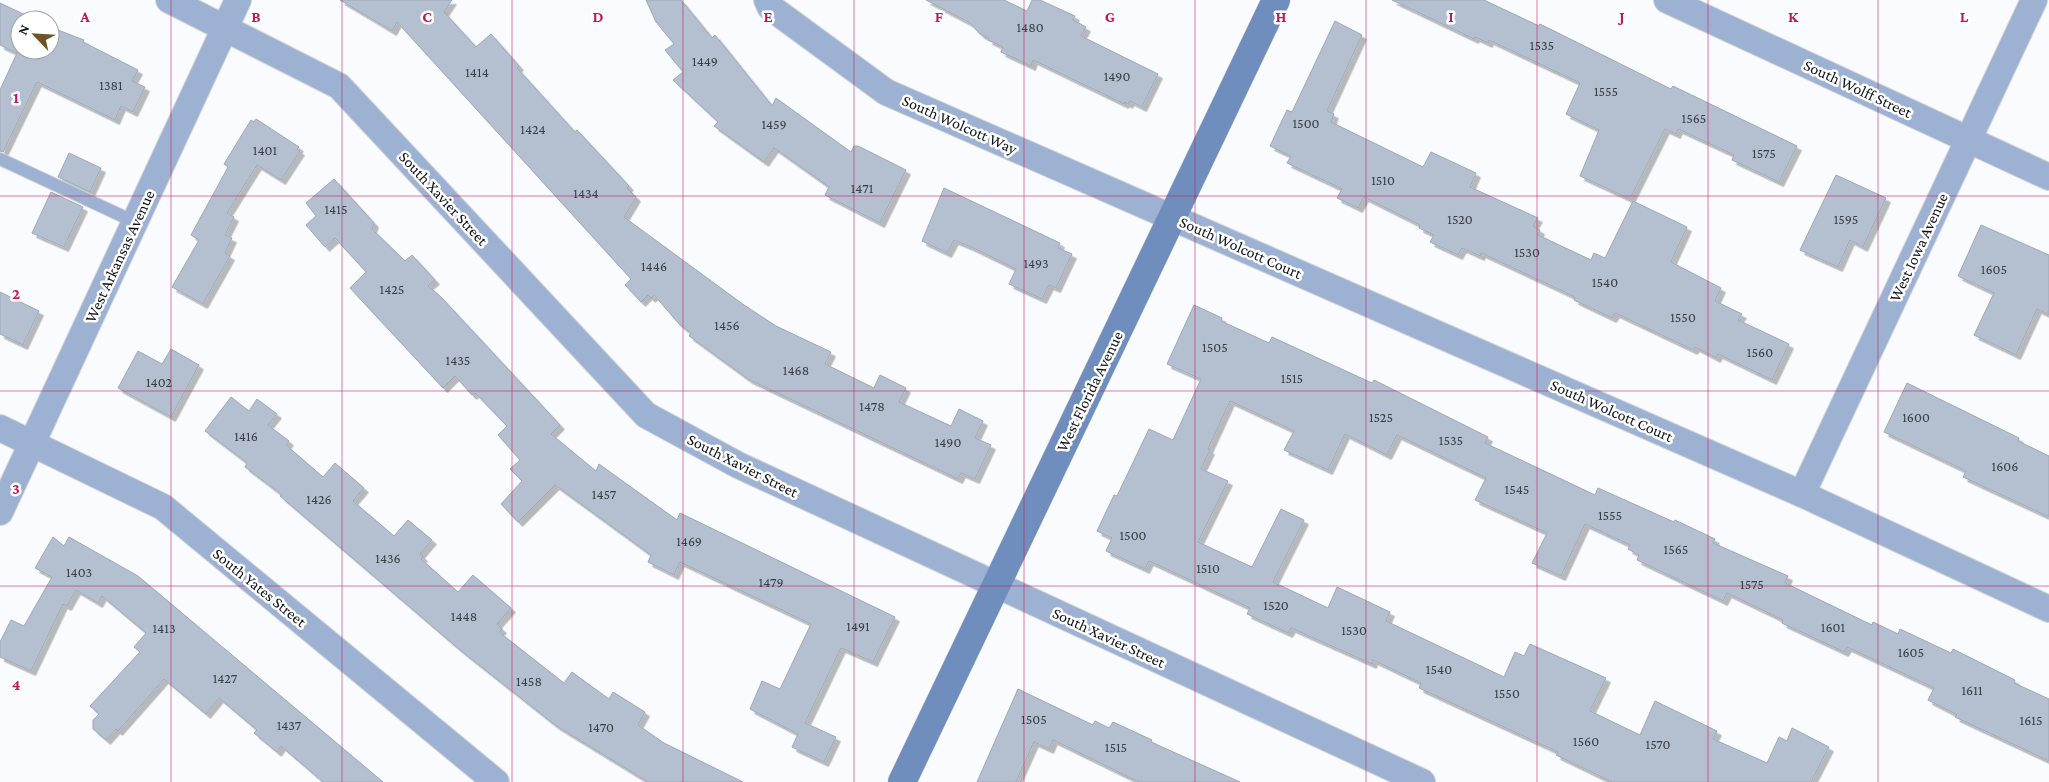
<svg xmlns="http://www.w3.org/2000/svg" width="2049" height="782" font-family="'Crimson Pro',serif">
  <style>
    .building { fill: #b4bfcf; stroke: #9da8b8; filter: url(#shadow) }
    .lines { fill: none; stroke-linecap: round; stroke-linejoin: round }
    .lane-casing { stroke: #d4d6d9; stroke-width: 14 }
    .street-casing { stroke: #d4d6d9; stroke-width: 28 }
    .secondary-casing { stroke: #d4d6d9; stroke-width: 29 }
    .lane { stroke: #9db2d2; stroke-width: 12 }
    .street { stroke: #9db2d2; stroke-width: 26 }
    .secondary { stroke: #6f8ebd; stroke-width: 28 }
    .grid { fill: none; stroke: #c2185b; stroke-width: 1; stroke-opacity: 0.55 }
    .labels { text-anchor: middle; stroke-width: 5; stroke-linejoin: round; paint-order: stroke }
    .number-label { font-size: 14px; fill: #383e46 }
    .street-label { font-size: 16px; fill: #0f1319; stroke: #fff }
    .grid-label { font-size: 16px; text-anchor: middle; font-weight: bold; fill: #c2185b; stroke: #fff; stroke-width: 5; stroke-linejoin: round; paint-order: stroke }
  </style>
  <defs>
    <filter id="shadow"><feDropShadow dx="4.5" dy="4.5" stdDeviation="0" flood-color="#0004"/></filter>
  </defs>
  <rect width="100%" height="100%" fill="#f9fbfe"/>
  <g class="building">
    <path d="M340,0H452L444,12L476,47L491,34L519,66L517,68L575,132L577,130L629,186L627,188L636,197L624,217L744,305L776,326L831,352L825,364L874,388L880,375L906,388L899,402L951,426L959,409L983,421L975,438L991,445L975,479L961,473L958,479L748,379L689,336L691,333L680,325L654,295L651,298L648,295L641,302L625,285L631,279L397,22L392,31Z"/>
    <path d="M646,0H681L712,38L715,35L772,106L776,98L851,152L854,146H858L906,170L880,223L825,195L829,187L774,148L764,162L714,126L718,122L673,80L683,72L665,50L674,44L656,22Z"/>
    <path d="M926,0H1004L1027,11L1032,0H1040L1075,16L1073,20L1086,27L1081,36L1158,74L1142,107L1130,101L1128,104L1125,102L1124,104L1033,60L1031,66L1001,52L1003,47L988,40L989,38L980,34L970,23Z"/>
    <path d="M1392,0H1484L1539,26L1540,24L1671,89L1673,86L1797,146L1779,182L1732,160L1734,155L1678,129L1676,134L1665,129L1630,199L1580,176L1599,130L1566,114L1580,83L1489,40L1488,43L1475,37L1474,39Z"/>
    <path d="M0,3L36,20H20V50H50V27L84,40L83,42L138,70L132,81L145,87L133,112L121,106L115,120L37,82L3,152L0,151V90L17,53L0,45Z"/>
    <path d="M1335,21L1362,35L1327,111L1334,114L1331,122L1423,167L1431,152L1476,173L1470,187L1538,218L1533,226L1540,230L1538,235L1591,260L1594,253L1605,258L1633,201L1687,227L1671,262L1721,288L1715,301L1742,314L1738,320L1789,344L1772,380L1718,354L1716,358L1695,347L1693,350L1615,313L1612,318L1574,300L1575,297L1481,253L1480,256L1462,248L1458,255L1430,242L1434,235L1419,228L1420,225L1364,197L1358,208L1337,198L1342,189L1287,163L1291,156L1270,146L1287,110L1292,112Z"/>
    <path d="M256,119L299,147L297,149L300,151L281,180L257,165L227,213L234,217L225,235L232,238L225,253L230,256L203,304L172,287L199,240L191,235L228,167L224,164L251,120L254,122Z"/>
    <path d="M69,153L101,168L90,192L58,177Z"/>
    <path d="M1836,175L1886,198L1863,247L1850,240L1838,267L1800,250Z"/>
    <path d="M334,179L374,223L372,229L405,261L412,255L435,280L428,286L440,296L560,425L551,434L596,471L599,464L677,520L680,513L895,617L873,662L841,648L805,723L836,737L824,762L792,747L798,734L750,709L762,681L780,689L811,624L680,562L674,575L648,562L651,555L555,485L518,522L501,504L522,481L510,469L520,460L498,435L507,426L475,393L472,395L455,376L443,388L350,288L366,272L335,238L325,247L306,225L316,216L306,203Z"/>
    <path d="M944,188L1060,243L1058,248L1072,254L1056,288L1049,285L1042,299L1009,284L1016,269L971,247L954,240L947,253L922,241Z"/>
    <path d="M51,192L83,207L64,247L32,233Z"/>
    <path d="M1981,225L2049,255V315L2037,309L2016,355L1974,335L1994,293L1958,276Z"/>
    <path d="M0,292L39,311L23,345L0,334Z"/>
    <path d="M1194,305L1222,318L1221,321L1269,343L1272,337L1372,383L1374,380L1488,437L1485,443L1595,495L1598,488L1674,522L1675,520L1715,539L1713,543L1788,576L1785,583L1872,625L1873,622L1898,634L1900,629L1951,653L1953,649L2015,680L2014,683L2049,699V761L1955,717L1957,715L1928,700L1934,688L1847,647L1844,652L1782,623L1783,620L1727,593L1723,601L1637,560L1639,555L1628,549L1630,545L1585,524L1561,576L1532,563L1547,533L1475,500L1486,478L1397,435L1387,455L1345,434L1328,470L1284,450L1294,431L1230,401L1208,449L1210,450L1201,469L1228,481L1198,542L1252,567L1281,509L1304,520L1273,582L1328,608L1337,587L1390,612L1386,621L1504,677L1515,652L1524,656L1530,644L1606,678L1590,711L1640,735L1655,701L1717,731L1713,739L1767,763L1779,737L1787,741L1792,728L1829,747L1811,782H1612L1556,755L1558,752L1419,688L1421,683L1373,660L1372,664L1291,628L1288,633L1247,614L1250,608L1149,561L1145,569L1106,551L1112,538L1097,531L1114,495L1117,496L1149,429L1173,440L1201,379L1167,364Z"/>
    <path d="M171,349L199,365L171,417L118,388L138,351L162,364Z"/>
    <path d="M1907,383L2019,438L2018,441L2049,456V517L1963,477L1966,471L1884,432Z"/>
    <path d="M231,397L249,411L257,399L277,414L268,425L289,441L286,445L323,477L335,463L364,488L353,501L394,536L408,520L432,540L420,554L423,557L421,559L458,592L473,575L511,608L497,624L502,629L499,632L564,683L572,672L609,699L613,692L645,712L638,725L664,743L743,782H648L555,725L460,650L280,496L282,495L245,467L247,463L205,431Z"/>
    <path d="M53,537L64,546L69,537L138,576L383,782H323L281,746L277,752L254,733L257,730L219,698L206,714L164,679L118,731L116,729L106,740L93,729V720L99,714L90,706L140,652L134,647L146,633L102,596L98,603L76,590L67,606L63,604L31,671L0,657V642L11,620L24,626L52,577L35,568Z"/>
    <path d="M1018,689L1093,725L1095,721L1109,728L1113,722L1152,740L1151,742L1240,782H1139L1053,740L1049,749L1034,742L1016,782H977Z"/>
  </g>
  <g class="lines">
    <g class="lane-casing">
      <path id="lane" d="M0,159L135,222"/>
    </g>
    <g class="street-casing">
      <g id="street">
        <path d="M169,0L339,86L646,415L738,465L1422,782"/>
        <path d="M767,0L770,7L886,92L1802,494L2049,609"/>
        <path d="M1667,0L2049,177"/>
        <path d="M0,428L163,507L496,782"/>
        <path d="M1802,494L2034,0"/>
        <path d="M0,512L238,0"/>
      </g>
    </g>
    <g class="secondary-casing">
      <path id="secondary" d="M902,782L1276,0"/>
    </g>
    <use href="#lane" class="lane"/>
    <use href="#street" class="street"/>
    <use href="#secondary" class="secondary"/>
  </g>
  <path class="grid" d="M171,0V782M342,0V782M512,0V782M683,0V782M854,0V782M1024,0V782M1195,0V782M1366,0V782M1537,0V782M1708,0V782M1878,0V782M0,196H2049M0,391H2049M0,586H2049"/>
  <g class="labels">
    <g class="number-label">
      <text x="1030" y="32">1480</text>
      <text x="1542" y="50">1535</text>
      <text x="705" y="66">1449</text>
      <text x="477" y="77">1414</text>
      <text x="1117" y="81">1490</text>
      <text x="111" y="90">1381</text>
      <text x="1606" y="96">1555</text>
      <text x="1694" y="123">1565</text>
      <text x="1306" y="128">1500</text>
      <text x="774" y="129">1459</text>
      <text x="533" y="134">1424</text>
      <text x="265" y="155">1401</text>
      <text x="1764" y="158">1575</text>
      <text x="1383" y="185">1510</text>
      <text x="862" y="193">1471</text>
      <text x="586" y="198">1434</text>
      <text x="336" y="214">1415</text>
      <text x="1460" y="224">1520</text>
      <text x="1846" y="224">1595</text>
      <text x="1527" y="257">1530</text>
      <text x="1036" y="268">1493</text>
      <text x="654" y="271">1446</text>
      <text x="1994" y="274">1605</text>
      <text x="1605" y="287">1540</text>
      <text x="392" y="294">1425</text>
      <text x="1683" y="322">1550</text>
      <text x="727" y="330">1456</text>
      <text x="1215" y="352">1505</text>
      <text x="1760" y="357">1560</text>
      <text x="458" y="365">1435</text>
      <text x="796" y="375">1468</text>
      <text x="1292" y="383">1515</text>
      <text x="159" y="387">1402</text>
      <text x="872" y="411">1478</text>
      <text x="1381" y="422">1525</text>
      <text x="1916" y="422">1600</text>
      <text x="246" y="441">1416</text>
      <text x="1451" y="445">1535</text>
      <text x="948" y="447">1490</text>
      <text x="2005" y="471">1606</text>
      <text x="1517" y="494">1545</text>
      <text x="604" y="499">1457</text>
      <text x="319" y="504">1426</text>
      <text x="1610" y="520">1555</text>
      <text x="1133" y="540">1500</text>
      <text x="689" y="546">1469</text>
      <text x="1676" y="554">1565</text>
      <text x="388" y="563">1436</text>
      <text x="1208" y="573">1510</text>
      <text x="79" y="577">1403</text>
      <text x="771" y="587">1479</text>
      <text x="1752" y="589">1575</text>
      <text x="1276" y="610">1520</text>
      <text x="464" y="621">1448</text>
      <text x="858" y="631">1491</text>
      <text x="1833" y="632">1601</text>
      <text x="164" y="633">1413</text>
      <text x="1354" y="635">1530</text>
      <text x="1911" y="657">1605</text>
      <text x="1439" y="674">1540</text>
      <text x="225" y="683">1427</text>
      <text x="529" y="686">1458</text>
      <text x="1972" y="695">1611</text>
      <text x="1507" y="698">1550</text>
      <text x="1034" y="724">1505</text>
      <text x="2031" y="725">1615</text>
      <text x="289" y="730">1437</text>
      <text x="601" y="732">1470</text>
      <text x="1586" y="746">1560</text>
      <text x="1658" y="749">1570</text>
      <text x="1116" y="752">1515</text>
    </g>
    <g class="street-label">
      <text transform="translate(1858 88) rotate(25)" y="6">South Wolff Street</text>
      <text transform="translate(960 124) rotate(24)" y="6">South Wolcott Way</text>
      <text transform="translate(444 198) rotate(47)" y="6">South Xavier Street</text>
      <text transform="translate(1241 247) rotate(24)" y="6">South Wolcott Court</text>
      <text transform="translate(1918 247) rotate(-65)" y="6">West Iowa Avenue</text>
      <text transform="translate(119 256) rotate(-65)" y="6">West Arkansas Avenue</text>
      <text transform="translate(1089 391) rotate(-64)" y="6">West Florida Avenue</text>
      <text transform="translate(1612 410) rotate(24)" y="6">South Wolcott Court</text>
      <text transform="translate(743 465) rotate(27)" y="6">South Xavier Street</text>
      <text transform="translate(260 587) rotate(39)" y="6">South Yates Street</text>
      <text transform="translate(1109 637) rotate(25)" y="6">South Xavier Street</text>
    </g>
  </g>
  <g class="grid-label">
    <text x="85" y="22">A</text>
    <text x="256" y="22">B</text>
    <text x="427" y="22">C</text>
    <text x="598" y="22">D</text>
    <text x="768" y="22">E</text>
    <text x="939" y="22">F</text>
    <text x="1110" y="22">G</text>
    <text x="1281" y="22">H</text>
    <text x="1451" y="22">I</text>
    <text x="1622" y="22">J</text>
    <text x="1793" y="22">K</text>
    <text x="1964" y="22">L</text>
    <text x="16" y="103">1</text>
    <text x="16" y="299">2</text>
    <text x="16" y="494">3</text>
    <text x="16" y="690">4</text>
  </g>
  <g transform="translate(35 35) rotate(295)"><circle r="24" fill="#ffffff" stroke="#9fa1a3"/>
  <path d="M0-4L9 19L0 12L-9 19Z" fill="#6e5325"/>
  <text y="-8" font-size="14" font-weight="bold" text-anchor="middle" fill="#0f1319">N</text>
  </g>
</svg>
